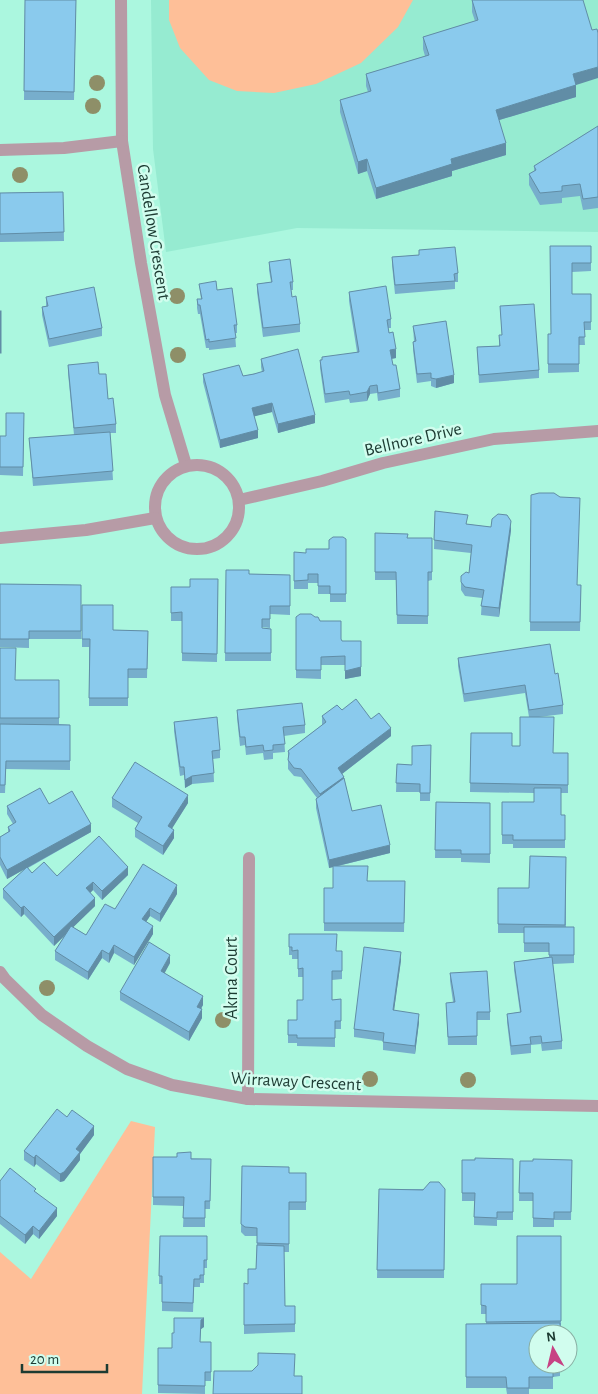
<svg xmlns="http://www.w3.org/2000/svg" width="598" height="1394" font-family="'Alegreya Sans',sans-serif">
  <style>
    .built { fill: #96ebd1 }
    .green { fill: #febf98 }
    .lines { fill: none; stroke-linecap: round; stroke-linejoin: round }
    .street { stroke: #b79ba6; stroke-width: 12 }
    .tree { fill: #8e8f68 }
    .wall { fill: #77aecc }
    .shaded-wall { fill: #618da6 }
    .building { fill: #8acaed; stroke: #618da6 }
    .labels { text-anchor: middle; stroke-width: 5; stroke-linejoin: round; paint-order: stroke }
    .street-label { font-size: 18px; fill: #1c3b32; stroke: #d1fdee }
  </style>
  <rect width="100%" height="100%" fill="#abf7df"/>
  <path class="built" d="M151,0H598V232L297,228L166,252L153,149Z"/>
  <g class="green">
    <path d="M169,0H413L398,27L361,63L316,84L274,93L237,91L209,80L180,48L169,20Z"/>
    <path d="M131,1121L155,1127L142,1394H0V1252L31,1279Z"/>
  </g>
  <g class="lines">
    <g class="street">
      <path d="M121,0L122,141L141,263L165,395L186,465"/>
      <path d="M0,150L64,148L122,141"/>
      <circle cx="197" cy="507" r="42"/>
      <path d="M239,500L322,481L383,463L494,439L598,431"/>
      <path d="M0,538L86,530L155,518"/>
      <path d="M0,972L5,979L42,1015L87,1046L127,1069L172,1085L248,1099L598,1106"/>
      <path d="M248,1099L249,858"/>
    </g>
  </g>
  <g class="tree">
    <circle cx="97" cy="83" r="8"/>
    <circle cx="93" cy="106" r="8"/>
    <circle cx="20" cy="175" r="8"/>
    <circle cx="177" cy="296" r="8"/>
    <circle cx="178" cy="355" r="8"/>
    <circle cx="47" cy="988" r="8"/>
    <circle cx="223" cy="1020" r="8"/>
    <circle cx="370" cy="1079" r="8"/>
    <circle cx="468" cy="1080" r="8"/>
  </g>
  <g class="wall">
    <path d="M25,0H76L74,100H24Z"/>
    <path d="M472,0L576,85V97L499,120L506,155L452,171V176L376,199L367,171L358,174L340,112V100L368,92L366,86V74L425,56L423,49V37L475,21L472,12Z"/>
    <path d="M598,126V208L583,210L580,196L562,198V203L540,205L529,185V174L534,171V166Z"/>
    <path d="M63,192L64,241L0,242V193Z"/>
    <path d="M550,246H591V271L572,272V294H591V330H584L585,345H579V372L548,373V334H551Z"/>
    <path d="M419,255L458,273V282H455V289L395,294L392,265V257Z"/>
    <path d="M269,262L293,282V290H291L292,297L300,324V332L263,337L257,292V284L271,282L269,270Z"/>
    <path d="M199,284L217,290L237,325V333H235L236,347L209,350V348H206L200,314H198L197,308V299H201Z"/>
    <path d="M349,292L391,319V328H388L396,358L391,359L393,365L400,389V397L378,401L377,393L370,394L367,401L350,403L349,399L325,403L320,368V360L357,352L349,301Z"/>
    <path d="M46,297L102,328V336L49,347L42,315V307L46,306Z"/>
    <path d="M500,306L539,370V378L479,383L477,347L499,346V335H502Z"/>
    <path d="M413,326L454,383L436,388L431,386V381L417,383L413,350V342L414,341Z"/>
    <path d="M261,359L315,423L278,433L272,412L254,416L258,438L220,448L203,382V374L243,376L262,372L261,367Z"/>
    <path d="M68,365L99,374L108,399L116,424V433H110L113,480L33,486L29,438L74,435L68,373Z"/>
    <path d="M24,413L23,476L0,475V436H6Z"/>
    <path d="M531,495L577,585H581L580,631H530Z"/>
    <path d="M435,511L467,524L511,530L499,617L481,615L482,598L465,596L461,590V582L469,573L471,553L434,549Z"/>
    <path d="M375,533L407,538H432V580L428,581V624H397L396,580H375Z"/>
    <path d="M306,553L346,594V602H330V594H318V583H308V589H294V581Z"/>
    <path d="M226,570L249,574L290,575V615L270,614V628L262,627V628L271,629V661H225Z"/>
    <path d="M218,579L217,662L182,661V621H171V587H190Z"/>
    <path d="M0,584L81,585V639H29V648L0,647Z"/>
    <path d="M82,605L113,630L148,631L147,678H128V706H89V647H82Z"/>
    <path d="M296,617L320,621L342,641H361V676L345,679V665H321V679L296,678Z"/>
    <path d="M0,648L15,680H59V724L70,725V770L6,769L5,793H0Z"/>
    <path d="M458,658L555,674L563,705V714L539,717L553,753H568V793H561V815H565V848H513V844H502V835L534,802V793L470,792L471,733L512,746H520L529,717L525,693L464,702L458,666Z"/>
    <path d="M237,710L305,725V733L284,736L285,752L273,753V759L264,760L263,753L246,755L245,745L240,746L237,718Z"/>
    <path d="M342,710L371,719L391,736L342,774L344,778L352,811L390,853L338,866L368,881H405L404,932L324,931V888H333V867L329,868L316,808V799L317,798L301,777L294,776L288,769V751L322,725V716Z"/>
    <path d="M174,722L220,750V758L213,759L214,782L192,784L185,788L184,775L180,776L174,731Z"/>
    <path d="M431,745L430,801H420V792H396L397,764L412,765Z"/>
    <path d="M112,798L188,803L172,828L174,838L163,855L135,837V829L138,823L112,807Z"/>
    <path d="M436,802L490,803V863L461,862V858H435Z"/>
    <path d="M49,804L91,832L28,868L32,873L57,876L128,875L102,900L93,890L90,893L95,906L73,927L86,935L115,909L177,894L160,922L150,916L146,922L153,934L134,965L114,953L109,963L102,958L88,980L55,960V951L65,935L54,946L24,914L21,917L3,898V889L25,869L7,879L0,865V837L8,832V827L13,824L7,814V806Z"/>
    <path d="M566,857V927H574V963L553,964L562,1041V1049L542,1051L541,1044L531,1045V1053L511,1055L507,1022V1014L520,1012L514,970V962L549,957V952H524V933H498V888H529Z"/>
    <path d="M289,934L337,951H342V979L332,980V1000L341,999V1029H335V1047L297,1046V1043H288V1020H297L303,1000V977H298V959H292V955H289Z"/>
    <path d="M401,960L394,1010L419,1022L415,1054L383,1050V1041L354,1037V1029Z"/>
    <path d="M170,963L164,973L203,1005L201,1009L202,1018L189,1041L120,1000V992Z"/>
    <path d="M450,973L490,1012V1020H477V1045H448L446,1003L453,1002L450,981Z"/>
    <path d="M67,1117L94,1135L80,1154V1160L64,1181L60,1182L36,1164L34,1167L24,1160V1151Z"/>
    <path d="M153,1157L211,1159L210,1209H205V1227H183L184,1206L153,1205Z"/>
    <path d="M513,1159V1220H497V1226L474,1225V1201H462V1160Z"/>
    <path d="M572,1160L571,1220H554V1227H533V1201H519L520,1161H533Z"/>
    <path d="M242,1166L289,1173H306V1210H289V1252H284L285,1306H295V1332L244,1334V1325L248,1284L256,1269L257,1236H245L241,1232Z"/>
    <path d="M0,1181L36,1192L57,1216L39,1239L33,1234L25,1244L0,1224Z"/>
    <path d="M379,1189H445L444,1278H377Z"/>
    <path d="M160,1236H207V1268H204V1283H200V1287H194L193,1312L162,1311V1284H159Z"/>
    <path d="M561,1236V1330H560V1376L553,1377V1389H529V1394H507L506,1388H466V1324H486V1314H481V1284H517Z"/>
    <path d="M204,1327L201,1329L200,1342H211V1381H205V1394L158,1393V1348H172L174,1333Z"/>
  </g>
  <g class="shaded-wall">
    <path d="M598,67V78L573,86V74Z"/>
    <path d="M576,85V97L496,121V110Z"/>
    <path d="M506,143V155L452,171V176L376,199V188L451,159Z"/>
    <path d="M367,159V171L358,174V162Z"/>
    <path d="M396,349V358L390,359V350Z"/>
    <path d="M454,375V383L436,388V379Z"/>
    <path d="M370,386V394L367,401V392Z"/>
    <path d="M272,403V412L252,417V408Z"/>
    <path d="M315,415V423L278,433V424Z"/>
    <path d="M258,430V438L220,448V440Z"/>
    <path d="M511,521V530L499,617V608Z"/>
    <path d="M361,667V676L345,679V671Z"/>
    <path d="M391,728V736L338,777V768Z"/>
    <path d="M192,776V784L185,788V780Z"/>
    <path d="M344,777V785L320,802V794Z"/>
    <path d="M188,795V803L168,835V826Z"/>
    <path d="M91,824V832L7,879V870Z"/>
    <path d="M174,830V838L163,855V846Z"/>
    <path d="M390,845V853L329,868V860Z"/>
    <path d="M128,867V875L102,900V891Z"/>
    <path d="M93,882V890L86,897V888Z"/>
    <path d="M177,885V894L160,922V914Z"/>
    <path d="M95,898V906L54,946V937Z"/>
    <path d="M24,906V914L21,917V908Z"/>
    <path d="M150,908V916L142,928V919Z"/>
    <path d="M153,926V934L134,965V957Z"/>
    <path d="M114,945V953L109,963V954Z"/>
    <path d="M102,950V958L88,980V972Z"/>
    <path d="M401,952V960L393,1018V1010Z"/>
    <path d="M170,955V963L161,980V971Z"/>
    <path d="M203,996V1005L197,1015V1007Z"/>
    <path d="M202,1009V1018L189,1041V1032Z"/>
    <path d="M419,1014V1022L415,1054V1046Z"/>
    <path d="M94,1126V1135L80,1154V1160L64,1181L60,1182V1174L76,1149Z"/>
    <path d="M36,1155V1164L34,1167V1158Z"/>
    <path d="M57,1208V1216L39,1239V1231Z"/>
    <path d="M33,1226V1234L25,1244V1235Z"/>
    <path d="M204,1318V1327L201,1329V1320Z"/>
  </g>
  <g class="building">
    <path d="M25,0H76L74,92L24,91Z"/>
    <path d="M472,0H583L592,30L597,29L598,33V67L573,74L576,85L496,110L506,143L451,159L452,164L376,188L367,159L358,162L340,100L371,91L366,74L429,55L423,37L478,20Z"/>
    <path d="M598,126V197L583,199L580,184L562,186V191L540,193L529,174L536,170L534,166Z"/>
    <path d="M63,192L64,232L0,234V193Z"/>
    <path d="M550,246H591V263H572V294H591V322H584L585,337H579V364H548V334H551Z"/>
    <path d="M455,247L458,273L454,274L455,281L395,285L392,257L419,255V250Z"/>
    <path d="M290,259L293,282H290L292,297L296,296L300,324L263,328L257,284L272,282L269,262Z"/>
    <path d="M216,281L217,290L232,288L237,325H234L236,338L209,342V339L206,340L200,305H198L197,299H202L199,284Z"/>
    <path d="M386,286L391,319L387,320L389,333L393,332L396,349L390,350L393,365H396L400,389L378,393L377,385L370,386L367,392L350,395L349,391L325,394L320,360H322V357L359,352L349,292Z"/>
    <path d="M94,287L102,328L49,339L42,307L48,306L46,297Z"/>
    <path d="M534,304L539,370L479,375L477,347L500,346L499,335H502L500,306Z"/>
    <rect x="0" y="311" width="1" height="42"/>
    <path d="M446,321L454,375L436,379L431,378V373L417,374L413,342L416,341L413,326Z"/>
    <path d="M298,349L315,415L278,424L272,403L252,408L258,430L220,440L203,374L239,365L243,376L254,374L264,371L261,359Z"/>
    <path d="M98,362L99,374H106L108,399L113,398L116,424L74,428L68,365Z"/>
    <path d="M6,413H24L23,467H0V436H6Z"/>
    <path d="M110,432L113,471L33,478L29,438Z"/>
    <path d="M539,493H554L560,497L580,498L577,585H581L580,622H530L531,495Z"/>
    <path d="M435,511L468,515L466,524L491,527L492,519L498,514L507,515L511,521L499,608L481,606L484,590L465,587L461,582V576L466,572L469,573L472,545L434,540Z"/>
    <path d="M375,533L408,534L407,538H432V572H428V616L397,615L396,572H375Z"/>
    <path d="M333,537H343L346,539V594H330V586H318V574H308V580L294,581V552L306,553V549H329V540Z"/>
    <path d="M226,570H249V574L290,575V606H270V619H262V628L271,629V653H225Z"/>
    <path d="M190,579H218L217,654L182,653V612L171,613V587H190Z"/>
    <path d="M0,584L81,585V631H29V639H0Z"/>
    <path d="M82,605H113V630L148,631L147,669H128V698H89L90,639H82Z"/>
    <path d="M300,614H311L315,617H318L320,621H341V639L342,641H361V667L345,671V656L321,657V670H296V617Z"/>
    <path d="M550,644L555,674L558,673L563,705L529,710L525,685L464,694L458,658Z"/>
    <path d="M0,648H16L15,680H59V718H0Z"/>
    <path d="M356,699L371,719L379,713L391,728L338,768L344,777L320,794L301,769L294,768L288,760L289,753L288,751L326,722L322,716L337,705L342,710Z"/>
    <path d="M302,703L305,725L283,727L285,744L273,745V750L264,751L263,745L246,747L245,737H240L237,710Z"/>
    <path d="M217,717L220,750L212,751L214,773L192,776L185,780L184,767H180L174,722Z"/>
    <path d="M520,717H554L553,753H568V785L470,783L471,733H512V746H520Z"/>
    <path d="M0,724L70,725V761H6L5,785H0Z"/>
    <path d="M431,745L430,793H420V784L396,783L397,764L412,765V746Z"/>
    <path d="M135,762L188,795L168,826L174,830L163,846L135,829L142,817L112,798Z"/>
    <path d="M344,778L352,811L381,805L390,845L329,860L316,799Z"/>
    <path d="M40,788L49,804L72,791L91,824L7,870L0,857V837L10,831L8,827L16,822L7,806Z"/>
    <path d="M534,788H561V815H565V840H513V835H502V802H534Z"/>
    <path d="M436,802L490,803V854H461V850H435Z"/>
    <path d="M99,836L128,867L102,891L93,882L86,888L95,898L54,937L24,906L21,908L3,889L27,867L32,873L44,862L57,876Z"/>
    <path d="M530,856L566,857L565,925L498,924V888H529Z"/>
    <path d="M143,864L177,885L160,914L150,908L142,919L153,926L134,957L114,945L109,954L102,950L88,972L55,951L71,926L86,935L105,904L115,909Z"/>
    <path d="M333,866H368L367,881H405L404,923H324V888H333Z"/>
    <path d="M524,927H574V955H549V943H524Z"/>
    <path d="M289,934H337L336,951H342V971H332V1000L341,999V1021H335V1038H297V1035H288V1020H297V1000H303V968L298,969V950L292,951V947H289Z"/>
    <path d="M149,942L170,955L161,971L203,996L197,1007L202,1009L189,1032L120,992Z"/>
    <path d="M364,947L401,952L393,1010L419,1014L415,1046L383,1042L384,1033L354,1029Z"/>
    <path d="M552,957L562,1041L542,1043L541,1036L530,1037L531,1044L511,1046L507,1014L521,1012L514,962Z"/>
    <path d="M487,971L490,1012H477V1036L448,1037L446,1003L455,1002L450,973Z"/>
    <path d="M57,1109L67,1117L72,1110L94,1126L76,1149L80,1152L64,1172L60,1174L36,1155L34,1158L24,1151Z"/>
    <path d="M191,1152V1159H211L210,1201H205V1218H183L184,1197H153V1157H177V1153Z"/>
    <path d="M475,1158L513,1159V1212H497V1218L474,1217L475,1193H462V1160H475Z"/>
    <path d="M533,1159L572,1160L571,1212H554V1219L533,1218V1193H519L520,1161H533Z"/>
    <path d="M242,1166L289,1167V1173H306V1202H289V1244L257,1243V1228L245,1227L241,1224Z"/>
    <path d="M10,1168L36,1189L34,1191L57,1208L39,1231L33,1226L25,1235L0,1216V1181Z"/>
    <path d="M430,1182H439L445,1189L444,1270H377L379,1189L423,1190Z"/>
    <path d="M160,1236H207V1260H204V1275H200V1279H194L193,1303L162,1302V1276H159Z"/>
    <path d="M517,1236H561V1321L486,1322V1306L481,1305V1284H517Z"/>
    <path d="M257,1245L284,1246L285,1306H295V1324L244,1325V1283L248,1284V1269H256Z"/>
    <path d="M174,1318H204L201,1320L200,1342H211V1372H205V1386L158,1385V1348H172V1333H174Z"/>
    <path d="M560,1323V1334H538V1364H560V1365H553V1377H529V1388H507L506,1377H466V1324Z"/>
    <path d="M258,1353L295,1354L294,1376H302V1394H213L214,1371H252L258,1365Z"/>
  </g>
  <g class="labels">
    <g class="street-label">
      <text transform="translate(154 232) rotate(81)" y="6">Candellow Crescent</text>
      <text transform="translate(413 439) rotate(-13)" y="6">Bellnore Drive</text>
      <text transform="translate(231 978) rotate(-90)" y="6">Akma Court</text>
      <text transform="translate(296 1081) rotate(3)" y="6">Wirraway Crescent</text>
    </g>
  </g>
  <g transform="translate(553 1349) rotate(352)"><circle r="24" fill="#d1fdee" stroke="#89afa3"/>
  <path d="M0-4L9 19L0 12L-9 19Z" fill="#c74284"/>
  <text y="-8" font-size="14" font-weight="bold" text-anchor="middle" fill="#1c3b32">N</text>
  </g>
  <path d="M22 1364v8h85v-8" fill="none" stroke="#1c3b32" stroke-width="2.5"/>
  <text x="30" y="1364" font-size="15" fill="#1c3b32" stroke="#d1fdee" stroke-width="4" paint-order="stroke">20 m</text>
</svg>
